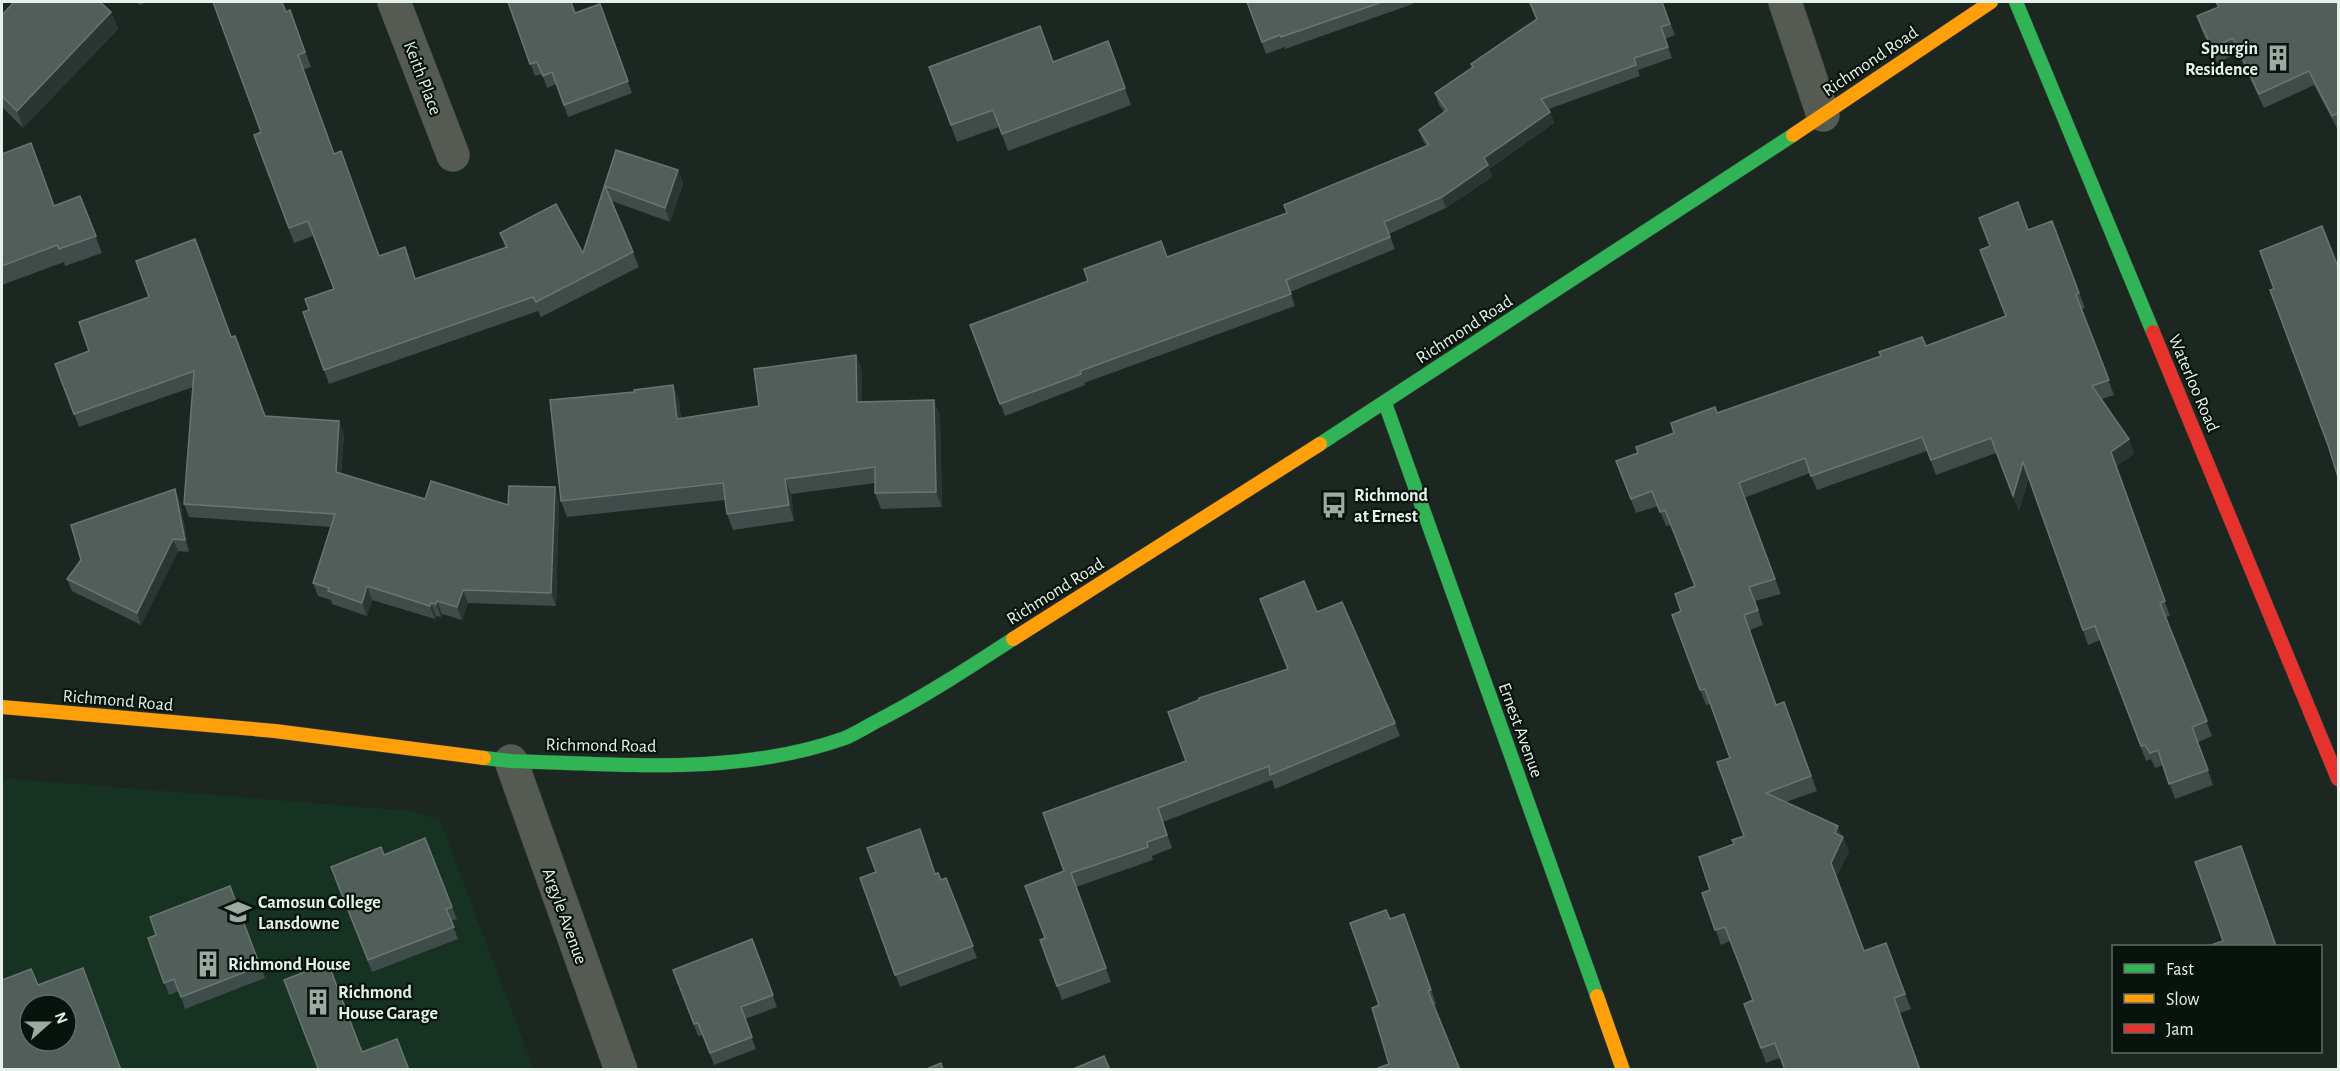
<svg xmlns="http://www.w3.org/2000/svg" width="2340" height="1071" font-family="'Alegreya Sans',sans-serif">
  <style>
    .built { fill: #153222; fill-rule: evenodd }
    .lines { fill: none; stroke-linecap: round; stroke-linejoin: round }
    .street-casing { stroke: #38423c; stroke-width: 34 }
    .fast-casing { stroke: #38423c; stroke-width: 15 }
    .slow-casing { stroke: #38423c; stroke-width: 15 }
    .jam-casing { stroke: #38423c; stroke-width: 15 }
    .street { stroke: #555b52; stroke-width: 33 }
    .fast { stroke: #30b455; stroke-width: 14 }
    .slow { stroke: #ff9f0a; stroke-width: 14 }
    .jam { stroke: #e5322d; stroke-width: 14 }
    .wall { fill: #404c49 }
    .shaded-wall { fill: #2a3631 }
    .building { fill: #525e5a; stroke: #687570; stroke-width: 1.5; fill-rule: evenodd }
    .labels { text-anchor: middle; stroke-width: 4.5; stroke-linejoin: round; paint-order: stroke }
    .poi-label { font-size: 18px; font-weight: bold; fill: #e3f1e8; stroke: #09130d; text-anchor: start }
    .street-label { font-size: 18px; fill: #e3f1e8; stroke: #09130d }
  </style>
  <rect width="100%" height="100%" fill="#1b2720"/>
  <path class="built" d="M2,778L414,811L440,820L534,1069H2ZM30,1005H66V1041H30Z"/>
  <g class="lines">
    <g class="street-casing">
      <g id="street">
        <path d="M394,2L453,155"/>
        <path d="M1785,2L1823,115"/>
        <path d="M511,761L621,1070"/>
      </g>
    </g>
    <g class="fast-casing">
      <g id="fast">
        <path d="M2016,2L2153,332"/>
        <path d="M1385,403L1597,996"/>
        <path d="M1320,444L1793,135"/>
        <path d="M484,758L511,761C621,764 739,776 845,738C857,733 869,725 881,719C927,695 970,667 1013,639"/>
      </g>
    </g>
    <g class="slow-casing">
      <g id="slow">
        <path d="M1793,135L1991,2"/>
        <path d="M1013,639L1320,444"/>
        <path d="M2,707L275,731L484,758"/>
        <path d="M1597,996L1623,1070"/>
      </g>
    </g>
    <g class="jam-casing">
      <path id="jam" d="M2153,332L2338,779"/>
    </g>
    <use href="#street" class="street"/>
    <use href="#fast" class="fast"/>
    <use href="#slow" class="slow"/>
    <use href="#jam" class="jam"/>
  </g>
  <g class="wall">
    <path d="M137,2H148L139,5Z"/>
    <path d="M508,2L575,13L600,4L632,93L568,117L556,84L547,88L542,74L535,76Z"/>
    <path d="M1247,2H1412L1413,4L1285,49V47L1266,54Z"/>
    <path d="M1662,2L1675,35L1665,39L1672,58L1638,70L1640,76L1549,109L1554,123L1489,169L1492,177L1446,208L1389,234L1395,249L1290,292L1295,306L1084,383L1085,385L1005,416L970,325L1167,257L1287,213L1427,147L1423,141L1419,130L1444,112L1439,105L1435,93L1472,68L1471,64L1536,19L1530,3Z"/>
    <path d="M2216,2H2338V130L2314,85L2264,108L2238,53L2217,63L2202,31L2197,16L2218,7Z"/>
    <path d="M290,10L311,67L303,70L334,154L379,256L416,279L505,247L500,233L583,253L616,150L678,170L683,184L670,222L612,201L639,267L541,317L538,311L329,384L303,312L309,310L334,289L313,236L294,243L254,135L261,132L286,12Z"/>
    <path d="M111,12L118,29L23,128L2,107V15Z"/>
    <path d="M1108,41L1131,105L1008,151L999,127L957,142L929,67L1053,62Z"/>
    <path d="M2,154L54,206L80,196L102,253L65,266L64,262L2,285Z"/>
    <path d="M2052,221L2085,308L2081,309L2114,395L2102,399L2129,439L2134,454L2116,466L2170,616L2165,617L2212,736L2198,742L2213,785L2175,799L2163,765L2155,768L2151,759L2146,761L2100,640L2088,645L2029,477L2019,511L1996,453L1936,475L1927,451L1817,490L1810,473L1744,498L1781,594L1755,601L1763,625L1750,630L1776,705L1784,702L1817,791L1786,802L1842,836L1849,851L1836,878L1864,951L1886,943L1911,1009L1766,1063L1744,1004L1753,1001L1730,941L1721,945L1702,893L1710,890L1734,844L1744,836L1730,758L1710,704L1706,705L1672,615L1681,611L1694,586L1671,525L1666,526L1658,506L1636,513L1616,461L1638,453L1674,433L1717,413L1926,346L2006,316L2028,230Z"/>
    <path d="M231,337L265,416L344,434L341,474L425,499L508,505L555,487L559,501L556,606L468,603L462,620L442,614L441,617L436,616L435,619L372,600L367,616L332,604L331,600L318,596L313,583L331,527L189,517L184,504L193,387L79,427L55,364Z"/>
    <path d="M856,355L862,371V402L940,415L942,507L881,509L875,493V483L791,494L794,521L733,530L727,514L725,500L567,517L561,501L634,392L673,385L679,401L681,418L759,406Z"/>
    <path d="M180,501L189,552L178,551L141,625L72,591L67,579Z"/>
    <path d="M1260,599L1317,612L1395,723L1400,736L1275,789L1272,780L1163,822L1172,848L1152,856L1153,860L1076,887L1111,982L1062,1000L1040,940L1045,938L1064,871L1288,669Z"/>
    <path d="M936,874L941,880L946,878L977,958L900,987L860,878Z"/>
    <path d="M335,879L452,907L457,919L451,921L458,939L372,972Z"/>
    <path d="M230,886L265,978L185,1009L179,991L169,995L148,938L156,935Z"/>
    <path d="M1404,914L1436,1004L1434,1005L1389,1064L1379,1005Z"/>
    <path d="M752,939L777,1007L745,1019L756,1049L714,1065L703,1035L698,1036L673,970Z"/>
  </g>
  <g class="shaded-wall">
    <path d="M111,12L118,29L23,128L17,111Z"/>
    <path d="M1550,112L1554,123L1489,169L1492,177L1446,208L1442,197L1484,158Z"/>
    <path d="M678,170L683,184L670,222L665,208Z"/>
    <path d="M856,355L862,371V417L857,402Z"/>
    <path d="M673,385L679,401L682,435L677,419Z"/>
    <path d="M934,400L940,415L942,507L936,492Z"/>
    <path d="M339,421L344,434L340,485L336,472Z"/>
    <path d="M2129,439L2134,454L2116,466L2170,616L2111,452Z"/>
    <path d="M2023,462L2029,477L2019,511L2013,496Z"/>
    <path d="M785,479L791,494L794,521L789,505Z"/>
    <path d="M555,487L559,501L556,606L551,593Z"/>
    <path d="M175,489L180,501L189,552L185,540Z"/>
    <path d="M173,539L178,551L141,625L137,613Z"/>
    <path d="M367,586L372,600L367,616L362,603Z"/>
    <path d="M463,590L468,603L462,620L457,607Z"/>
    <path d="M437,601L442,614L441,617L436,604Z"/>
    <path d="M431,603L436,616L435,619L430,606Z"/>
    <path d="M1838,826L1849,851L1836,878L1831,863L1835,833Z"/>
  </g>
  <g class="building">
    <path d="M14,2H100L111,12L17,111L2,96V15Z"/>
    <path d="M213,2H282L286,12L290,10L305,52L298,55L334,154L341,151L379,256L405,247L415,279L507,247L500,233L556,204L583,253L616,150L678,170L665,208L605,186L633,252L536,302L533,297L324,370L303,312L309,310L305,299L334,289L308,221L289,228L254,135L261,132Z"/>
    <path d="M508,2H571L575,13L600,4L628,81L564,105L552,72L543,76L537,62L530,64Z"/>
    <path d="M1247,2H1382L1281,37L1280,35L1262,42Z"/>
    <path d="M1535,2H1662L1670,24L1661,27L1668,47L1634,58L1636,65L1541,99L1550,112L1484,158L1488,165L1442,197L1384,222L1390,237L1286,280L1291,294L1080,371L1081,374L1000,404L970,325L1088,281L1084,269L1161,241L1167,257L1287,213L1284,205L1429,145L1419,130L1447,110L1435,93L1473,67L1471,64L1537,19L1530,3Z"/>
    <path d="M2216,2H2338V113L2332,116L2309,71L2259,94L2233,38L2212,48L2197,16L2219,7Z"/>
    <path d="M1040,26L1053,62L1108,41L1125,88L1002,134L993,110L951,125L929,67Z"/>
    <path d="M31,143L54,206L80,196L96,236L59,249L57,245L2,266V154Z"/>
    <path d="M2018,202L2028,230L2052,221L2079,293L2076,295L2109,380L2092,386L2129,439L2111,452L2165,601L2160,603L2207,721L2192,727L2208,770L2169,784L2158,750L2150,753L2145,745L2141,746L2095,626L2083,630L2023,462L2013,496L1991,438L1931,460L1922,437L1811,476L1805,458L1739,483L1775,579L1749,587L1758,610L1744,615L1776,705L1784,702L1811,776L1766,793L1838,826L1835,833L1843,837L1831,863L1864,951L1886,943L1905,994L1894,998L1920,1070H1785L1775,1043L1761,1048L1744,1004L1753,1000L1725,927L1715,930L1702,893L1710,890L1699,857L1734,844L1732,840L1744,836L1717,762L1730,758L1705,689L1700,690L1672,615L1681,611L1675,594L1695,586L1665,510L1660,512L1652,491L1631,499L1616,461L1638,453L1636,447L1674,433L1671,423L1715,407L1717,413L1881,356L1879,352L1922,337L1926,346L2006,316L1980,250L1990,246L1979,218Z"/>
    <path d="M2322,226L2338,267V477L2328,445L2270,290L2274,289L2260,251Z"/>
    <path d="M195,239L231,337L235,336L265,416L339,421L336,472L425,499L431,481L508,505L509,486L555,487L551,593L463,590L457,607L437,601L436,604L431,603L430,606L367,586L362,603L328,591L329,588L313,583L335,514L184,504L194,371L74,414L55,364L89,351L79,322L149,297L136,261Z"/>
    <path d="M856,355L857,402L934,400L936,492L875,493V467L785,479L789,505L727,514L723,483L561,501L550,400L634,392V390L673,385L677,419L759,406L754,369Z"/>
    <path d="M175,489L185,540L173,539L137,613L67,579L81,560L71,525Z"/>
    <path d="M1304,581L1317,612L1342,602L1395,723L1270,775L1269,766L1158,808L1167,835L1147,842L1148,847L1071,873L1106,968L1057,986L1040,940L1045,938L1025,886L1064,871L1043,813L1186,761L1168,712L1199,700V698L1288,669L1260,599Z"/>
    <path d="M920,829L935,874L938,873L941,880L946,878L973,946L895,975L860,878L876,872L867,848Z"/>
    <path d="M425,838L452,907L446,909L454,927L368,960L331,867L381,847L384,855Z"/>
    <path d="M2241,846L2276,946H2208L2223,941L2195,862Z"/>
    <path d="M230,886L260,966L181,997L174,979L164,983L148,938L156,935L150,917Z"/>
    <path d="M1386,910L1390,919L1404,914L1431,990L1428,991L1460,1070H1379L1378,1068L1389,1064L1372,1008L1379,1005L1350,923Z"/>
    <path d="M752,939L773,995L741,1007L752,1037L710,1053L698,1023L694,1024L673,970Z"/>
    <path d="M328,963L362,1052L397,1039L409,1070H314L318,1068L284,980Z"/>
    <path d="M83,968L121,1070H2V980L31,969L38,985ZM30,1005H66V1041H30Z"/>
    <path d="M1104,1056L1110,1070H1071Z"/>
    <path d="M941,1063L943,1070H924Z"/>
  </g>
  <defs>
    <g id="building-bare" transform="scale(2.07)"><path d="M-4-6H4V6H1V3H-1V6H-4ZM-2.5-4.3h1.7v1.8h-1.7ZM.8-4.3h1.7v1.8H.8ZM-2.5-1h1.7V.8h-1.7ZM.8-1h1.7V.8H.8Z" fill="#9daaa2" stroke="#09130d" stroke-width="2.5" paint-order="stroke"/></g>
    <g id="bus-bare" transform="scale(2.07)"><path d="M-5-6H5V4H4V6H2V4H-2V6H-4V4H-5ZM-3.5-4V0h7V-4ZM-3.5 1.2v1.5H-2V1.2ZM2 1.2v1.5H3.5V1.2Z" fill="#9daaa2" stroke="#09130d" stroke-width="2.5" paint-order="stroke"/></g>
    <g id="university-bare" transform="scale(2.07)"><path d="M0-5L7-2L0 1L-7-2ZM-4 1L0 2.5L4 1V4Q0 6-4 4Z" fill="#9daaa2" stroke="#09130d" stroke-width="2.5" paint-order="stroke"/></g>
  </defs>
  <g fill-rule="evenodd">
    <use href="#building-bare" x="2278" y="58"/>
    <use href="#bus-bare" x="1334" y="505"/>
    <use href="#university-bare" x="238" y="912"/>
    <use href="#building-bare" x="208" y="964"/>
    <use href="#building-bare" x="318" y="1002"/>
  </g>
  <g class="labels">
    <g class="poi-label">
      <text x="2258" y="54" text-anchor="end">Spurgin<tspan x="2258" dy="21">Residence</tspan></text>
      <text x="1354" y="501">Richmond<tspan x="1354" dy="21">at Ernest</tspan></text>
      <text x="258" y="908">Camosun College<tspan x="258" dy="21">Lansdowne</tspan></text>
      <text x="228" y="970">Richmond House</text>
      <text x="338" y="998">Richmond<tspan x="338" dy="21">House Garage</tspan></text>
    </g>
    <g class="street-label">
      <text transform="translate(1870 61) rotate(-34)" y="6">Richmond Road</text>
      <text transform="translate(423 78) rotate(69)" y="6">Keith Place</text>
      <text transform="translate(1464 329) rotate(-33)" y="6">Richmond Road</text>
      <text transform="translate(2194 383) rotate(67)" y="6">Waterloo Road</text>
      <text transform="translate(1055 591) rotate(-32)" y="6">Richmond Road</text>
      <text transform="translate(118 700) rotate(5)" y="6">Richmond Road</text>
      <text transform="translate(1521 730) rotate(70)" y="6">Ernest Avenue</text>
      <text transform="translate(601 745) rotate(1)" y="6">Richmond Road</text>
      <text transform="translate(565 916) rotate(70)" y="6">Argyle Avenue</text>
    </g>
  </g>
  <rect width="2340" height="1071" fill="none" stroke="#e3f1e8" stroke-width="6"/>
  <rect x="2112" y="945" width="210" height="108" fill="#09130d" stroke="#606c65" stroke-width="1.5"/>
  <rect x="2124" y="964" width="30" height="9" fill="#30b455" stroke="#606c65" stroke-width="1.5"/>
  <text x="2166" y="975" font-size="18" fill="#e3f1e8">Fast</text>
  <rect x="2124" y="994" width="30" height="9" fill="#ff9f0a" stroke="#606c65" stroke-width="1.5"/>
  <text x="2166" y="1005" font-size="18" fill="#e3f1e8">Slow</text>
  <rect x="2124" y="1024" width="30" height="9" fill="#e5322d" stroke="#606c65" stroke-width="1.5"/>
  <text x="2166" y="1035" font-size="18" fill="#e3f1e8">Jam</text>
  <g transform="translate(48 1023) rotate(69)"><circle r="28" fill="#09130d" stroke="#606c65" stroke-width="1.5"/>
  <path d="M0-4.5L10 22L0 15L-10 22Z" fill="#9daaa2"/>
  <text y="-9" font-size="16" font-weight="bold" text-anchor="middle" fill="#e3f1e8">N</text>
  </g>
</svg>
